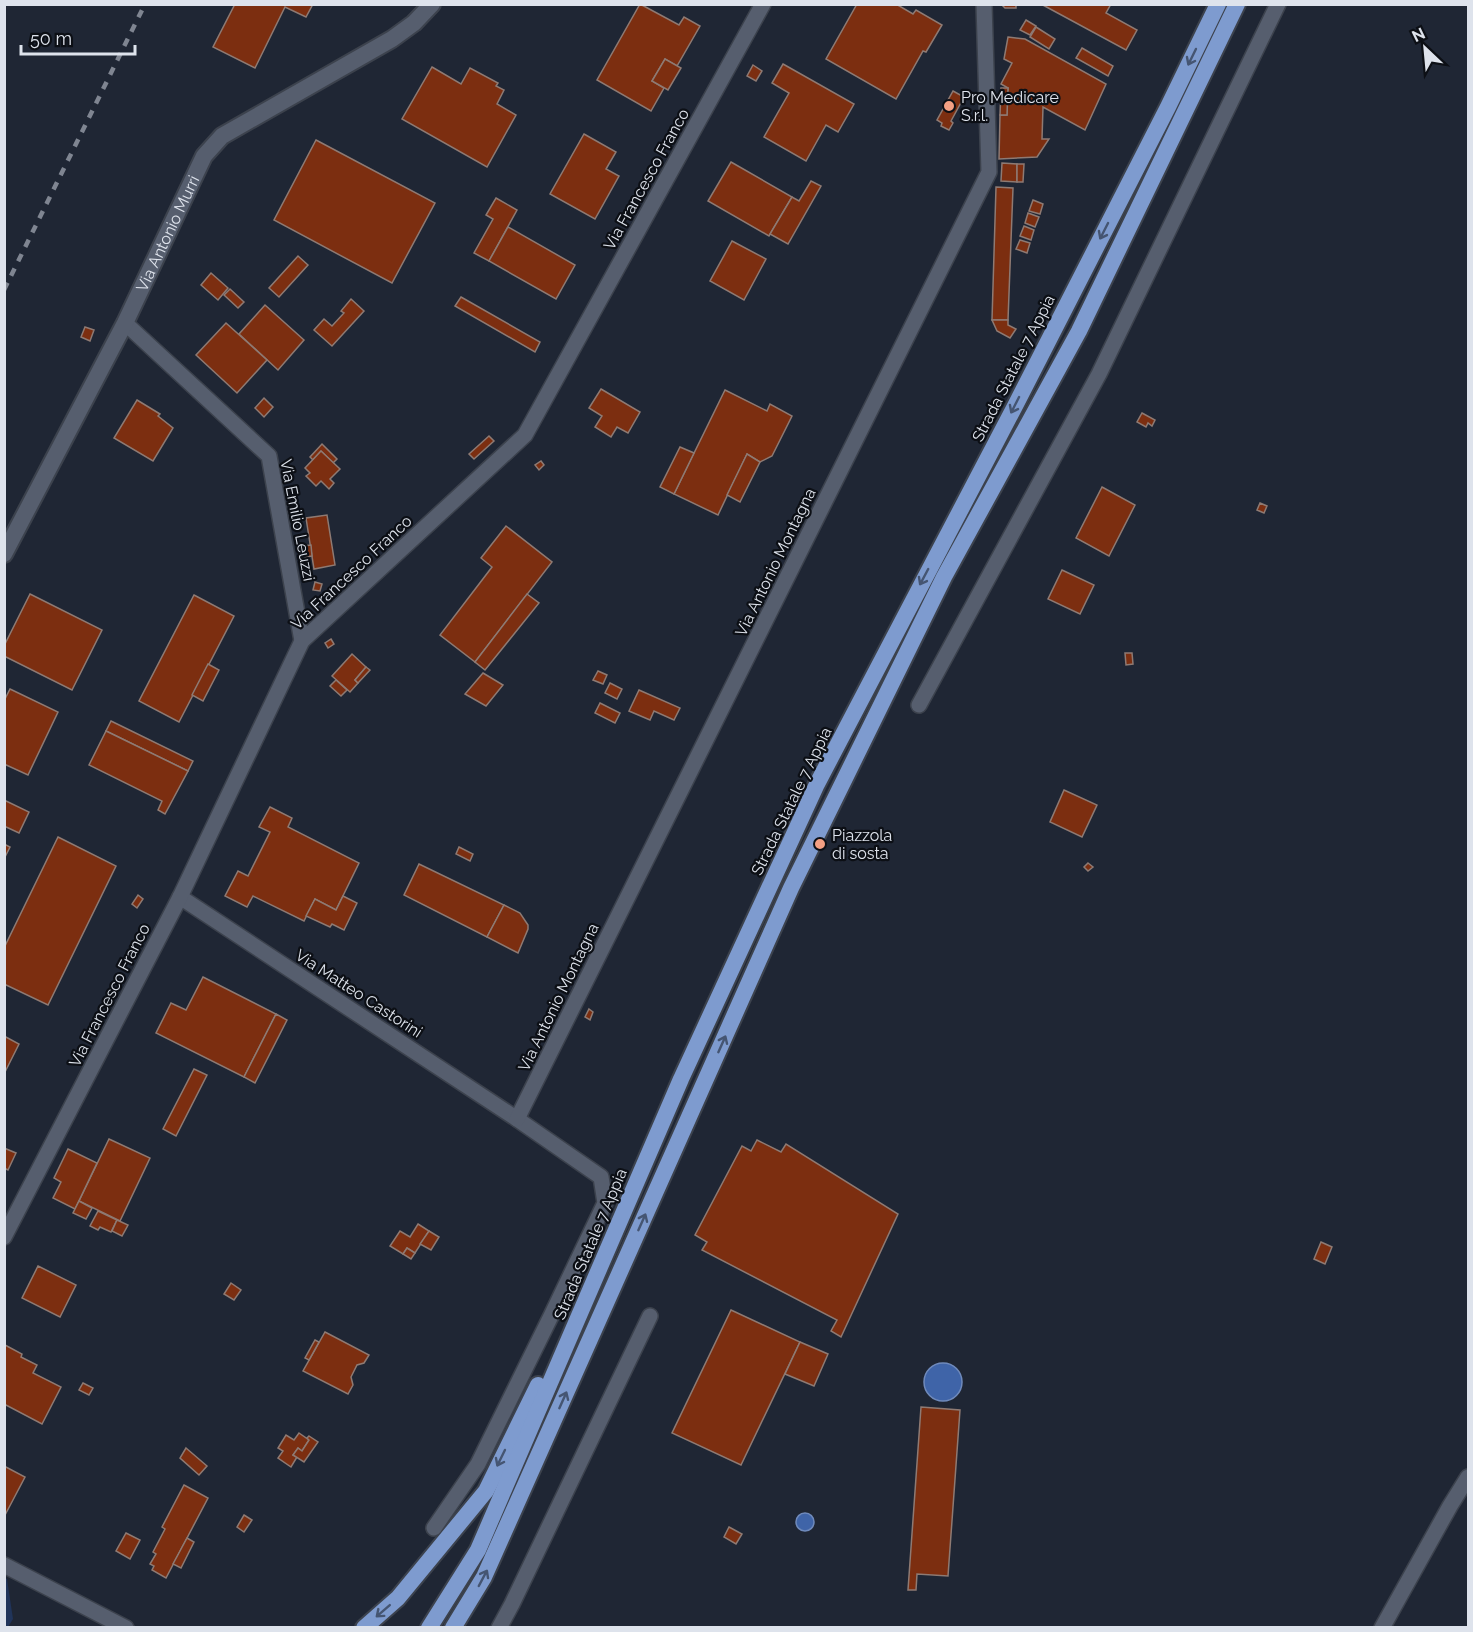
<svg xmlns="http://www.w3.org/2000/svg" width="1473" height="1632" font-family="Raleway,sans-serif">
  <style>
    .green { fill: #20345a }
    .water { fill: #3f64a8; stroke: #6f8abc; stroke-width: 1.5 }
    .building { fill: #7c2e10; stroke: #8e7a73; stroke-width: 1.5 }
    .lines { fill: none; stroke-linecap: round; stroke-linejoin: round }
    .minor-casing { stroke: #3c424d; stroke-width: 18 }
    .tertiary-casing { stroke: #3c424d; stroke-width: 20 }
    .trunk-casing { stroke: #3c424d; stroke-width: 20 }
    .minor { stroke: #565e6e; stroke-width: 15 }
    .tertiary { stroke: #565e6e; stroke-width: 16 }
    .trunk { stroke: #7e9bcf; stroke-width: 16 }
    .rail { stroke: #7f8591; stroke-width: 4.5; stroke-dasharray: 8 8; stroke-linecap: butt }
    .oneway { stroke: #455572 }
    .poi-dot { fill: #f39f83; stroke: #0c0f15; stroke-width: 2 }
    .labels { text-anchor: middle; stroke-width: 4.5; stroke-linejoin: round; paint-order: stroke }
    .poi-label { font-size: 16px; fill: #dee3ec; stroke: #0c0f15; text-anchor: start }
    .street-label { font-size: 16px; fill: #dee3ec; stroke: #0c0f15 }
  </style>
  <rect width="100%" height="100%" fill="#1f2634"/>
  <path class="green" d="M4,1578L7,1579L13,1619L8,1627H5Z"/>
  <g class="water">
    <circle cx="943" cy="1382" r="19"/>
    <circle cx="805" cy="1522" r="9"/>
  </g>
  <g class="building">
    <path d="M235,4H313L306,17L285,7L255,68L213,47Z"/>
    <path d="M640,4L679,25L684,17L700,26L677,66L665,59L652,81L664,88L651,111L597,80Z"/>
    <path d="M857,4H896L913,14L916,10L942,25L926,52L923,51L896,99L826,59Z"/>
    <path d="M1001,4H1016V8H1005Z"/>
    <path d="M1041,4H1111L1106,13L1137,30L1126,50Z"/>
    <path d="M1026,20L1036,26L1030,35L1020,30Z"/>
    <path d="M1036,27L1055,39L1049,49L1030,37Z"/>
    <path d="M1008,37L1025,39L1106,84L1085,130L1043,107L1042,139H1049L1037,157L999,159L1000,115H1007L1008,88L1001,84L1012,63L1004,59Z"/>
    <path d="M1082,48L1113,66L1108,76L1076,58Z"/>
    <path d="M665,59L681,68L668,90L652,81Z"/>
    <path d="M783,64L854,104L838,132L826,125L806,161L764,137L789,93L772,83Z"/>
    <path d="M753,65L762,71L756,81L747,76Z"/>
    <path d="M432,67L461,84L470,68L498,83L496,86L504,90L497,104L516,115L487,167L402,119Z"/>
    <path d="M1001,88H1008L1007,115H1000Z"/>
    <path d="M953,91L964,97L951,121L953,123L949,130L941,126L942,123L937,120Z"/>
    <path d="M584,134L616,152L606,169L619,176L595,219L550,194Z"/>
    <path d="M316,140L435,203L392,283L274,220Z"/>
    <path d="M731,162L792,197L769,236L708,201Z"/>
    <path d="M1002,163L1017,164V182L1001,181Z"/>
    <path d="M1017,164H1024L1023,182H1017Z"/>
    <path d="M811,181L821,186L788,244L770,234L792,197L799,201Z"/>
    <path d="M996,187L1013,188L1008,320H992Z"/>
    <path d="M496,198L517,210L489,261L474,253L493,219L486,215Z"/>
    <path d="M1033,200L1043,204L1040,214L1029,211Z"/>
    <path d="M1028,213L1039,217L1035,227L1025,223Z"/>
    <path d="M1024,226L1034,230L1031,240L1020,236Z"/>
    <path d="M508,227L575,265L556,299L489,261Z"/>
    <path d="M1020,240L1030,243L1027,253L1016,249Z"/>
    <path d="M732,241L766,259L744,300L710,281Z"/>
    <path d="M298,256L308,265L279,297L269,288Z"/>
    <path d="M211,273L228,288L218,300L201,285Z"/>
    <path d="M230,289L244,302L238,308L224,295Z"/>
    <path d="M461,297L540,342L535,352L455,306Z"/>
    <path d="M351,299L364,311L332,346L314,330L324,319L332,326L344,313L341,311Z"/>
    <path d="M265,305L304,340L278,370L239,334Z"/>
    <path d="M992,320H1008V325L1016,329L1010,338L997,331Z"/>
    <path d="M226,323L267,360L237,393L196,355Z"/>
    <path d="M85,327L94,330L90,341L81,337Z"/>
    <path d="M601,389L640,412L628,433L617,427L611,437L595,427L602,416L589,408Z"/>
    <path d="M725,390L767,411L770,404L792,416L772,456L760,462L747,454L718,515L674,494Z"/>
    <path d="M264,398L273,407L264,417L255,408Z"/>
    <path d="M137,400L160,414L158,416L173,428L153,461L114,438Z"/>
    <path d="M1142,413L1155,420L1152,426L1148,423L1146,427L1137,422Z"/>
    <path d="M489,436L494,441L474,459L469,454Z"/>
    <path d="M322,444L337,459L333,463L321,451L313,460L310,457Z"/>
    <path d="M680,447L694,453L674,494L660,487Z"/>
    <path d="M321,451L340,469L330,479L334,483L329,489L321,481L316,486L306,476L310,473L305,468Z"/>
    <path d="M747,454L760,462L740,502L727,495Z"/>
    <path d="M541,461L544,465L539,470L535,465Z"/>
    <path d="M1102,487L1135,505L1109,556L1076,538Z"/>
    <path d="M1260,503L1267,506L1264,513L1257,510Z"/>
    <path d="M327,515L335,565L314,569L306,518Z"/>
    <path d="M506,526L552,562L475,662L440,635L492,567L481,558Z"/>
    <path d="M311,545L312,556L305,557L303,546Z"/>
    <path d="M1062,570L1094,585L1080,614L1048,599Z"/>
    <path d="M315,582L322,584L320,591L313,590Z"/>
    <path d="M30,594L102,630L72,690L4,656V646Z"/>
    <path d="M527,594L539,603L485,670L475,662Z"/>
    <path d="M194,595L234,616L179,722L139,701Z"/>
    <path d="M331,639L334,644L328,648L325,643Z"/>
    <path d="M1125,653H1132L1133,664L1126,665Z"/>
    <path d="M352,654L366,667L355,680L358,683L350,692L332,676Z"/>
    <path d="M208,664L219,670L203,701L192,695Z"/>
    <path d="M366,667L370,670L358,683L355,680Z"/>
    <path d="M598,671L607,675L603,684L593,680Z"/>
    <path d="M483,673L503,685L486,706L465,694Z"/>
    <path d="M336,680L347,690L341,696L330,686Z"/>
    <path d="M610,683L622,689L617,699L605,693Z"/>
    <path d="M10,689L58,712L28,775L4,764V701Z"/>
    <path d="M639,690L680,708L674,720L654,711L650,720L629,711Z"/>
    <path d="M600,703L620,713L615,723L595,713Z"/>
    <path d="M111,721L193,761L188,771L106,731Z"/>
    <path d="M106,731L188,771L165,814L158,810L162,801L89,765Z"/>
    <path d="M1064,790L1097,805L1082,837L1050,822Z"/>
    <path d="M4,800L29,812L19,833L4,826Z"/>
    <path d="M270,807L292,818L288,827L359,863L336,910L315,899L304,921L253,896L247,907L225,896L238,871L248,876L270,832L259,827Z"/>
    <path d="M58,837L116,866L48,1005L4,984V948Z"/>
    <path d="M4,844L10,847L4,859Z"/>
    <path d="M459,847L473,854L470,861L456,854Z"/>
    <path d="M1088,863L1093,867L1088,871L1084,867Z"/>
    <path d="M419,864L504,905L487,937L404,895Z"/>
    <path d="M138,895L143,899L137,908L132,904Z"/>
    <path d="M343,896L357,903L344,930L332,924L330,927L306,916L315,899L336,910Z"/>
    <path d="M504,905L520,913L528,925V929L518,953L487,937Z"/>
    <path d="M203,977L276,1014L244,1077L156,1033L171,1003L186,1010Z"/>
    <path d="M589,1009L593,1012L590,1020L585,1017Z"/>
    <path d="M276,1014L287,1020L255,1083L244,1077Z"/>
    <path d="M4,1036L19,1044L4,1074Z"/>
    <path d="M194,1069L207,1075L176,1136L163,1129Z"/>
    <path d="M109,1139L150,1158L120,1221L79,1201Z"/>
    <path d="M757,1140L781,1152L786,1144L898,1214L841,1337L831,1331L837,1320L702,1250L707,1242L695,1235L742,1146L751,1151Z"/>
    <path d="M4,1148L16,1153L8,1170L4,1168Z"/>
    <path d="M68,1149L97,1163L75,1209L53,1198L61,1182L54,1178Z"/>
    <path d="M79,1201L92,1208L86,1219L73,1213Z"/>
    <path d="M98,1211L117,1220L111,1232L100,1227L98,1230L90,1226Z"/>
    <path d="M117,1220L128,1225L122,1236L112,1231Z"/>
    <path d="M418,1224L429,1231L415,1253L407,1248L403,1254L390,1246L400,1231L410,1237Z"/>
    <path d="M429,1231L439,1237L431,1250L420,1244Z"/>
    <path d="M1321,1242L1332,1247L1325,1264L1314,1259Z"/>
    <path d="M407,1248L415,1253L411,1259L403,1254Z"/>
    <path d="M38,1266L76,1285L60,1317L22,1298Z"/>
    <path d="M231,1283L241,1290L234,1300L224,1294Z"/>
    <path d="M731,1310L800,1342L741,1465L672,1433Z"/>
    <path d="M325,1332L369,1355L364,1363L357,1365L351,1377L353,1385L348,1394L303,1371Z"/>
    <path d="M315,1340L319,1342L309,1360L305,1358Z"/>
    <path d="M800,1342L828,1354L814,1386L785,1374Z"/>
    <path d="M5,1345L22,1354L21,1357L37,1365L33,1373L61,1387L42,1424L4,1404Z"/>
    <path d="M83,1383L93,1388L89,1395L79,1390Z"/>
    <path d="M921,1407L960,1410L948,1576L917,1574L916,1590H908Z"/>
    <path d="M299,1433L309,1440L302,1451L298,1448L293,1455L297,1457L291,1467L278,1458L283,1451L278,1448L286,1435L294,1440Z"/>
    <path d="M309,1436L318,1442L304,1462L293,1455L298,1448L302,1451L309,1440L307,1438Z"/>
    <path d="M186,1448L207,1466L199,1475L180,1458Z"/>
    <path d="M4,1466L25,1477L4,1517Z"/>
    <path d="M184,1485L208,1498L166,1578L152,1570L154,1566L150,1564L156,1554L153,1552L165,1529L162,1527Z"/>
    <path d="M244,1515L252,1520L244,1532L237,1527Z"/>
    <path d="M729,1527L742,1534L736,1544L724,1537Z"/>
    <path d="M126,1533L140,1540L130,1559L116,1551Z"/>
    <path d="M187,1538L194,1542L181,1568L173,1564Z"/>
  </g>
  <g class="lines">
    <g class="minor-casing">
      <g id="minor">
        <path d="M125,323L269,456L302,641"/>
        <path d="M919,705L1099,374L1278,4"/>
        <path d="M180,897L517,1119L601,1177L605,1203L552,1314L478,1464L434,1528"/>
        <path d="M517,1119L989,172L984,4"/>
        <path d="M4,1237L180,897L302,641L525,435L763,4"/>
        <path d="M4,1565L126,1628"/>
        <path d="M499,1628L512,1604L650,1316"/>
        <path d="M1382,1628L1450,1506L1468,1477"/>
      </g>
    </g>
    <g class="tertiary-casing">
      <g id="tertiary">
        <path id="s1" d="M4,554L125,323L204,156L222,136L392,39L414,23L432,4"/>
      </g>
    </g>
    <g class="trunk-casing">
      <g id="trunk">
        <path d="M364,1628L398,1598L486,1491L538,1385"/>
        <path d="M429,1628L478,1550L681,1079L817,784L1014,408L1168,107L1218,4"/>
        <path d="M453,1628L484,1577L791,888L944,577L1079,331L1237,4"/>
      </g>
    </g>
    <use href="#minor" class="minor"/>
    <use href="#tertiary" class="tertiary"/>
    <use href="#trunk" class="trunk"/>
    <path class="rail" d="M4,290L145,4"/>
  </g>
  <defs><path id="oneway-shaft" d="M-6 0H5M1.5-3L5.5 0L1.5 3" fill="none" stroke-width="1.6" stroke-linecap="round" stroke-linejoin="round" transform="scale(1.5)"/></defs>
  <g class="oneway">
    <use href="#oneway-shaft" transform="translate(1192 57) rotate(116)"/>
    <use href="#oneway-shaft" transform="translate(1104 231) rotate(117)"/>
    <use href="#oneway-shaft" transform="translate(1015 405) rotate(117)"/>
    <use href="#oneway-shaft" transform="translate(924 577) rotate(118)"/>
    <use href="#oneway-shaft" transform="translate(722 1044) rotate(-66)"/>
    <use href="#oneway-shaft" transform="translate(642 1222) rotate(-66)"/>
    <use href="#oneway-shaft" transform="translate(563 1400) rotate(-66)"/>
    <use href="#oneway-shaft" transform="translate(501 1458) rotate(116)"/>
    <use href="#oneway-shaft" transform="translate(483 1578) rotate(-62)"/>
    <use href="#oneway-shaft" transform="translate(383 1611) rotate(139)"/>
  </g>
  <g class="poi-dot">
    <circle cx="949" cy="106" r="6"/>
    <circle cx="820" cy="844" r="6"/>
  </g>
  <g class="labels">
    <g class="poi-label">
      <text x="961" y="103">Pro Medicare<tspan x="961" dy="18">S.r.l.</tspan></text>
      <text x="832" y="841">Piazzola<tspan x="832" dy="18">di sosta</tspan></text>
    </g>
    <g class="street-label">
      <text transform="translate(646 179) rotate(-61)" y="6">Via Francesco Franco</text>
      <text dy="6" stroke="none"><textPath href="#s1" startOffset="360">Via Antonio Murri</textPath></text>
      <text transform="translate(1013 368) rotate(-63)" y="6">Strada Statale 7 Appia</text>
      <text transform="translate(298 520) rotate(79)" y="6">Via Emilio Leuzzi</text>
      <text transform="translate(775 562) rotate(-64)" y="6">Via Antonio Montagna</text>
      <text transform="translate(351 572) rotate(-43)" y="6">Via Francesco Franco</text>
      <text transform="translate(791 801) rotate(-64)" y="6">Strada Statale 7 Appia</text>
      <text transform="translate(359 993) rotate(33)" y="6">Via Matteo Castorini</text>
      <text transform="translate(109 995) rotate(-63)" y="6">Via Francesco Franco</text>
      <text transform="translate(558 997) rotate(-64)" y="6">Via Antonio Montagna</text>
      <text transform="translate(590 1244) rotate(-67)" y="6">Strada Statale 7 Appia</text>
    </g>
  </g>
  <rect width="1473" height="1632" fill="none" stroke="#dee3ec" stroke-width="12"/>
  <g transform="translate(1425 48) rotate(334)" stroke="#0c0f15" stroke-width="4.5" paint-order="stroke">
  <path d="M0-4.5L10 22L0 15L-10 22Z" fill="#dee3ec"/>
  <text y="-9" font-size="16" font-weight="bold" text-anchor="middle" fill="#dee3ec">N</text>
  </g>
  <path d="M21 45v9h114v-9" fill="none" stroke="#dee3ec" stroke-width="3"/>
  <text x="30" y="45" font-size="18" fill="#dee3ec" stroke="#0c0f15" stroke-width="4.5" paint-order="stroke">50 m</text>
</svg>
